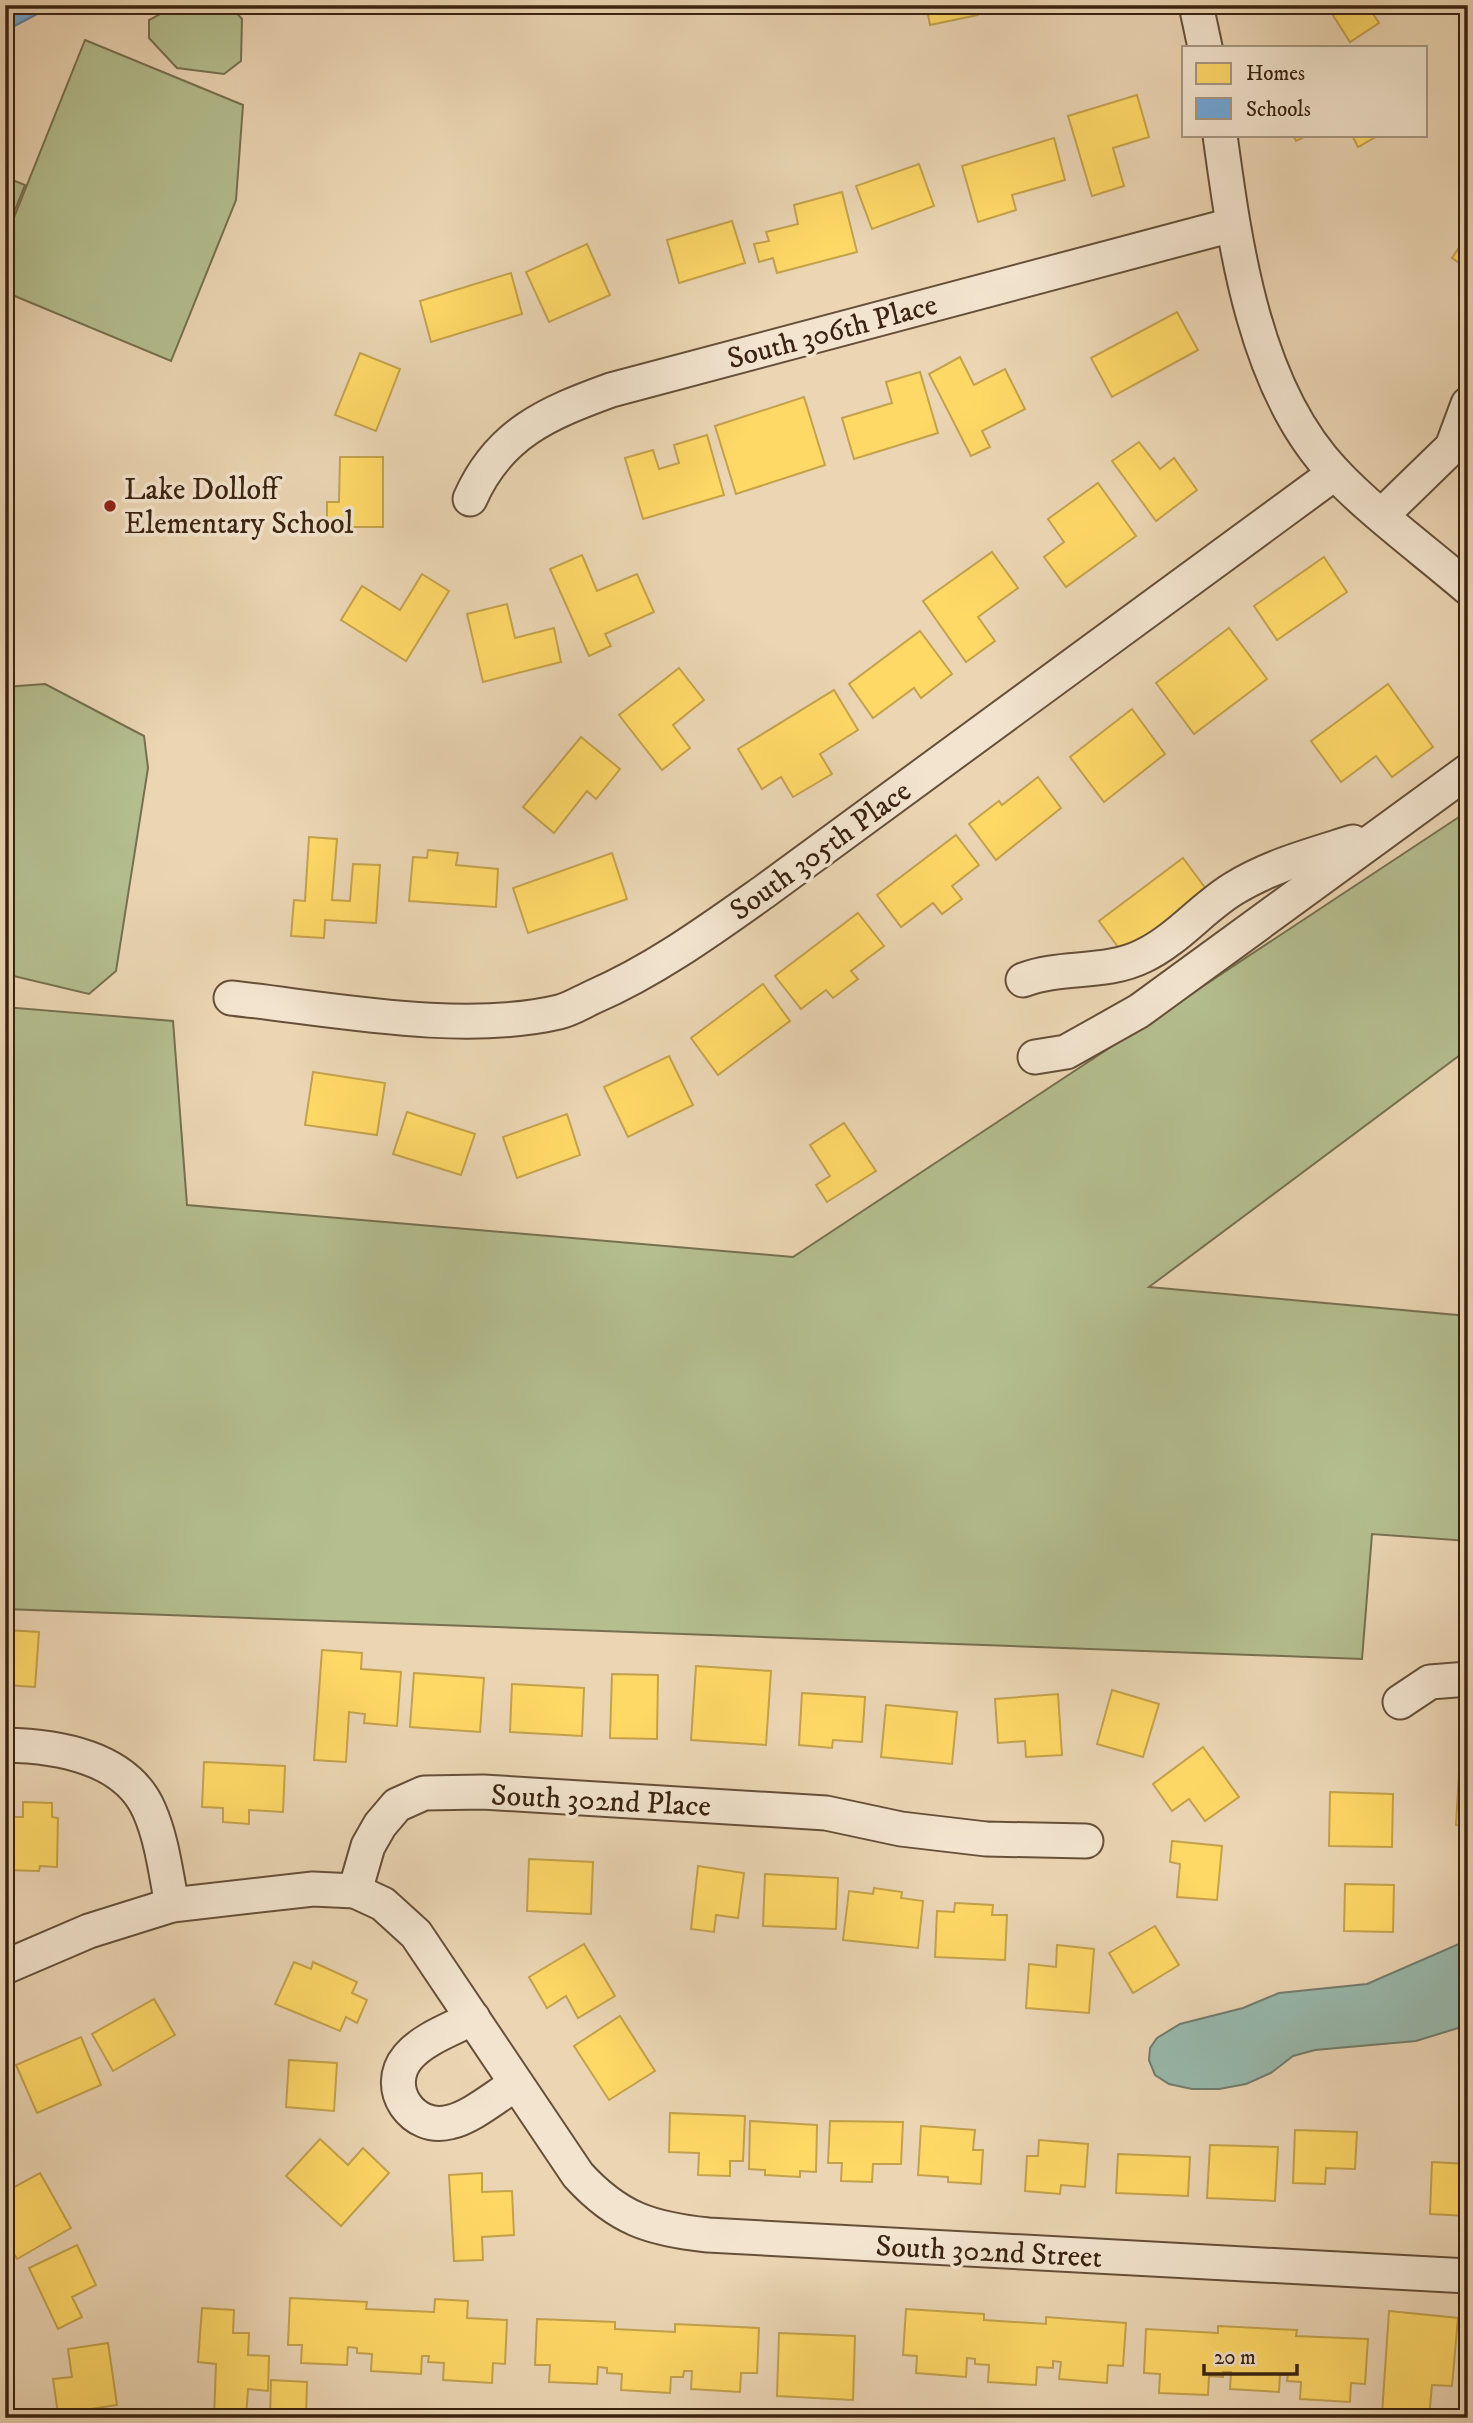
<svg xmlns="http://www.w3.org/2000/svg" width="1473" height="2423" font-family="'IM FELL DW Pica',serif">
  <style>
    .green { fill: #b4be8f; stroke: #777050; stroke-width: 2 }
    .water { fill: #98b9ac; stroke: #727d6e; stroke-width: 2 }
    .homes { fill: #ffd966; stroke: #c4a24c; stroke-width: 2 }
    .schools { fill: #6fa8dc; stroke: #5f809f; stroke-width: 2 }
    .lines { fill: none; stroke-linecap: round; stroke-linejoin: round }
    .minor-casing { stroke: #665039; stroke-width: 37 }
    .minor { stroke: #f2e4ce; stroke-width: 33 }
    .poi-dot { fill: #8f2418; stroke: #f2e4ce; stroke-width: 2.5 }
    .labels { text-anchor: middle; stroke-width: 7; stroke-linejoin: round; paint-order: stroke }
    .street-label { font-size: 30px; fill: #3a2310; stroke: #f2e4ce }
    .poi-label { font-size: 30px; fill: #3a2310; stroke: #f2e4ce; text-anchor: start }
  </style>
  <rect width="100%" height="100%" fill="#ebd5b3"/>
  <filter id="stains"><feTurbulence type="fractalNoise" baseFrequency=".00286" numOctaves="4"/><feColorMatrix values="0 0 0 0 .2 0 0 0 0 .09 0 0 0 0 .02 0 0 0 .5 -.17"/></filter>
  <radialGradient id="worn" r=".72"><stop offset=".6" stop-color="#630" stop-opacity="0"/><stop offset="1" stop-color="#630" stop-opacity=".3"/></radialGradient>
  <g class="green">
    <path d="M177,5L232,8L242,19L241,61L224,74L177,68L149,38V20Z"/>
    <path d="M85,40L243,105L236,200L171,361L5,292V240Z"/>
    <path d="M5,177L25,185L5,235Z"/>
    <path d="M45,684L144,736L148,768L116,971L89,994L5,974V687Z"/>
    <path d="M1468,811V1049L1149,1287L1468,1316V1541L1372,1534L1362,1659L5,1609V1007L173,1021L187,1205L793,1257Z"/>
  </g>
  <path class="water" d="M1468,1940V2025L1416,2041L1315,2050L1293,2056L1271,2073L1246,2084L1219,2089H1192L1169,2084L1155,2075L1149,2060L1150,2048L1157,2038L1180,2024L1243,2008L1279,1993L1367,1984Z"/>
  <g class="homes">
    <path d="M926,5H976L978,15L930,25Z"/>
    <path d="M1367,5L1379,23L1350,42L1327,6Z"/>
    <path d="M1137,95L1149,137L1113,148L1124,186L1092,196L1068,116Z"/>
    <path d="M1293,135H1308L1296,141Z"/>
    <path d="M1352,135H1379L1358,147Z"/>
    <path d="M1054,138L1065,180L1012,195L1016,210L978,222L962,166Z"/>
    <path d="M919,164L934,206L872,229L856,186Z"/>
    <path d="M842,192L857,252L777,273L773,258L759,262L754,244L769,241L766,232L798,224L794,205Z"/>
    <path d="M732,221L745,263L679,283L667,240Z"/>
    <path d="M1468,234V269L1452,258Z"/>
    <path d="M587,244L610,295L549,322L526,272Z"/>
    <path d="M511,273L522,314L431,342L420,301Z"/>
    <path d="M1177,312L1198,350L1112,397L1091,358Z"/>
    <path d="M360,353L400,369L376,431L335,415Z"/>
    <path d="M960,357L974,385L1005,369L1025,409L982,431L990,447L971,456L929,374Z"/>
    <path d="M920,372L938,433L854,459L842,418L892,403L886,382Z"/>
    <path d="M804,397L825,465L736,494L715,426Z"/>
    <path d="M707,435L724,495L643,519L625,458L653,450L659,469L679,463L674,445Z"/>
    <path d="M1139,442L1160,469L1174,458L1197,490L1156,521L1112,461Z"/>
    <path d="M340,457H383V527H327V502H339Z"/>
    <path d="M1098,483L1136,536L1066,587L1044,557L1064,542L1048,519Z"/>
    <path d="M992,552L1018,588L978,617L995,641L966,662L923,601Z"/>
    <path d="M582,555L597,591L637,574L654,612L605,634L611,646L589,656L550,569Z"/>
    <path d="M1324,557L1347,592L1277,640L1254,606Z"/>
    <path d="M422,574L449,591L406,661L341,620L362,586L400,610Z"/>
    <path d="M507,604L515,638L554,628L561,662L483,682L467,614Z"/>
    <path d="M1229,628L1267,679L1194,734L1156,683Z"/>
    <path d="M920,631L952,674L921,698L914,688L873,718L849,684Z"/>
    <path d="M679,668L704,700L673,725L690,748L662,770L619,715Z"/>
    <path d="M1388,684L1433,747L1392,777L1376,756L1341,782L1311,741Z"/>
    <path d="M834,690L858,730L820,754L832,774L793,797L781,777L762,789L738,749Z"/>
    <path d="M1132,709L1165,754L1104,802L1070,757Z"/>
    <path d="M581,737L620,769L596,799L587,791L554,833L523,807Z"/>
    <path d="M1038,777L1061,808L996,860L969,824L999,801L1002,805Z"/>
    <path d="M956,835L979,865L952,886L962,899L942,914L933,903L901,927L877,895Z"/>
    <path d="M309,837L337,839L332,900L350,901L353,864L380,865L376,923L325,920L324,938L291,936L294,900L305,901Z"/>
    <path d="M428,850L458,853L456,865L498,869L496,907L409,901L413,857L427,858Z"/>
    <path d="M612,853L627,899L528,933L513,888Z"/>
    <path d="M1183,858L1209,893L1126,958L1099,921Z"/>
    <path d="M858,913L884,946L851,971L858,979L833,998L826,990L801,1009L775,976Z"/>
    <path d="M763,984L790,1021L718,1075L691,1038Z"/>
    <path d="M669,1056L693,1105L628,1137L604,1087Z"/>
    <path d="M313,1072L385,1083L377,1135L305,1125Z"/>
    <path d="M407,1112L475,1134L461,1175L393,1154Z"/>
    <path d="M567,1114L580,1155L517,1178L503,1137Z"/>
    <path d="M844,1123L876,1171L827,1202L816,1185L830,1176L810,1145Z"/>
    <path d="M5,1630L39,1632L35,1687L5,1685Z"/>
    <path d="M322,1650L362,1653L361,1669L401,1672L397,1726L364,1723L365,1714L349,1712L346,1762L314,1760Z"/>
    <path d="M696,1666L771,1671L766,1745L691,1740Z"/>
    <path d="M414,1673L484,1678L480,1732L410,1727Z"/>
    <path d="M612,1674L658,1675L657,1739L610,1738Z"/>
    <path d="M512,1684L584,1688L582,1736L510,1732Z"/>
    <path d="M1112,1690L1159,1704L1143,1757L1097,1744Z"/>
    <path d="M802,1693L865,1697L862,1742L833,1740L832,1748L799,1745Z"/>
    <path d="M1058,1694L1062,1755L1026,1757L1025,1741L998,1743L995,1699Z"/>
    <path d="M886,1705L957,1712L952,1764L881,1757Z"/>
    <path d="M1203,1747L1239,1797L1205,1821L1189,1799L1172,1811L1153,1784Z"/>
    <path d="M204,1762L285,1766L283,1812L249,1810V1824L223,1822V1808L202,1807Z"/>
    <path d="M1459,1773H1468V1825H1456Z"/>
    <path d="M1330,1792L1393,1794L1392,1847L1329,1846Z"/>
    <path d="M23,1802L52,1803V1817L58,1818L57,1867L40,1866L39,1871L5,1870V1817H23Z"/>
    <path d="M1172,1841L1222,1846L1217,1900L1177,1897L1180,1864L1170,1862Z"/>
    <path d="M529,1859L593,1862L591,1914L527,1911Z"/>
    <path d="M698,1866L744,1873L738,1918L716,1915L714,1932L691,1929Z"/>
    <path d="M765,1874L838,1878L836,1929L763,1926Z"/>
    <path d="M1345,1884L1394,1885L1393,1932L1344,1931Z"/>
    <path d="M874,1888L902,1892L901,1898L923,1901L918,1948L843,1940L849,1891L873,1894Z"/>
    <path d="M955,1903L993,1905L992,1915H1007L1005,1960L935,1957L937,1911L954,1912Z"/>
    <path d="M1155,1926L1179,1965L1133,1993L1109,1953Z"/>
    <path d="M584,1944L615,1996L578,2018L566,1996L547,2008L529,1977Z"/>
    <path d="M1057,1945L1094,1949L1089,2013L1026,2008L1029,1964L1056,1967Z"/>
    <path d="M294,1962L311,1969L313,1962L357,1982L352,1993L367,2000L357,2023L346,2017L340,2031L275,2004Z"/>
    <path d="M154,1999L175,2035L113,2071L92,2034Z"/>
    <path d="M620,2016L655,2071L609,2100L574,2046Z"/>
    <path d="M81,2037L101,2085L37,2113L16,2065Z"/>
    <path d="M289,2060L337,2063L334,2111L286,2107Z"/>
    <path d="M670,2113L745,2116L743,2161H730V2176L698,2175L699,2153L669,2152Z"/>
    <path d="M750,2121L817,2125L816,2172L800,2171V2177L765,2175V2170L749,2169Z"/>
    <path d="M830,2121L903,2122L901,2164H873L872,2182L841,2181L842,2163H828Z"/>
    <path d="M921,2126L975,2130L973,2150H983L981,2184L948,2182V2177L918,2175Z"/>
    <path d="M1295,2130L1357,2132L1355,2169L1326,2168L1325,2184L1293,2183Z"/>
    <path d="M320,2139L348,2165L363,2148L389,2173L341,2226L286,2176Z"/>
    <path d="M1039,2140L1088,2144L1085,2187L1061,2185L1060,2194L1025,2191L1027,2156H1038Z"/>
    <path d="M1210,2145L1278,2147L1275,2201L1207,2198Z"/>
    <path d="M1118,2154L1190,2157L1188,2196L1116,2193Z"/>
    <path d="M1432,2162L1468,2164V2216L1430,2214Z"/>
    <path d="M40,2173L71,2228L17,2259L5,2239V2217L14,2212L5,2192Z"/>
    <path d="M482,2173V2192L512,2191L514,2235L482,2237L483,2260L454,2261L449,2175Z"/>
    <path d="M77,2245L96,2285L72,2297L82,2317L58,2329L29,2268Z"/>
    <path d="M290,2298L367,2302L366,2309L434,2312L435,2299L468,2301L467,2318L507,2320L505,2364L493,2363L492,2383L443,2380L444,2363L428,2362L429,2356H422L421,2374L371,2371L372,2354L357,2353V2348L348,2347L347,2365L301,2363L302,2345H288Z"/>
    <path d="M202,2308L234,2310L233,2333H249L248,2355L269,2356L268,2391L248,2389L246,2418H214L216,2364L198,2362Z"/>
    <path d="M906,2309L984,2314V2320L1046,2324V2317L1126,2323L1123,2366L1108,2365L1107,2383L1059,2379L1061,2362L1053,2361V2368L1037,2367L1036,2385L988,2382L989,2365L975,2364V2359L967,2358L966,2377L916,2373L917,2356L903,2355Z"/>
    <path d="M1389,2311L1458,2318L1452,2386L1432,2385L1429,2418L1382,2414Z"/>
    <path d="M537,2319L615,2322V2329L675,2332V2324L759,2328L757,2373H741L740,2392L691,2389L692,2371H684L683,2377H671L670,2393L621,2390L622,2374L607,2373V2368L598,2367L597,2384L549,2382L550,2365H535Z"/>
    <path d="M1218,2326L1297,2330L1296,2336L1368,2339L1365,2384L1351,2383L1350,2402L1300,2399L1301,2382L1287,2381L1288,2375H1280L1279,2392L1230,2389L1231,2372H1223V2377L1209,2376L1208,2395L1159,2393L1160,2374L1144,2373L1146,2329L1218,2333Z"/>
    <path d="M779,2333L855,2336L853,2400L777,2396Z"/>
    <path d="M108,2343L117,2405L58,2414L53,2379L72,2377L68,2349Z"/>
    <path d="M271,2380L307,2382L306,2418H270Z"/>
  </g>
  <path class="schools" d="M5,5H54L5,31Z"/>
  <g class="lines">
    <g class="minor-casing">
      <g id="minor">
        <path d="M1196,5L1205,47"/>
        <path d="M1220,135C1235,245 1254,389 1335,473C1373,513 1425,551 1468,588"/>
        <path d="M470,499C499,433 548,413 611,390L1232,225"/>
        <path d="M1383,514L1452,447L1468,404"/>
        <path d="M1023,980C1061,965 1105,975 1143,956C1177,940 1202,908 1233,889C1270,866 1312,855 1353,842"/>
        <path d="M231,998C331,1009 462,1035 559,1012C571,1009 582,1002 593,997C655,970 710,930 765,891L1335,473"/>
        <path d="M1035,1057L1066,1052L1139,1011L1468,771"/>
        <path d="M1400,1702L1430,1682L1468,1679"/>
        <path d="M5,1745C57,1746 126,1757 149,1810C162,1839 166,1874 172,1905"/>
        <path d="M355,1891L383,1904L416,1934L578,2175C618,2219 651,2229 708,2235L1468,2276"/>
        <path d="M5,1967L89,1931L172,1905L313,1889L355,1891L368,1846L380,1825L397,1805L424,1793L483,1792L826,1813L901,1829L986,1839L1086,1841"/>
        <path d="M473,2018C452,2029 423,2039 408,2057C382,2088 413,2132 450,2122C472,2117 496,2096 516,2084"/>
      </g>
    </g>
    <use href="#minor" class="minor"/>
  </g>
  <circle class="poi-dot" cx="110" cy="506" r="7"/>
  <g class="labels">
    <g class="street-label">
      <text transform="translate(832 331) rotate(-15)" y="10">South 306th Place</text>
      <text transform="translate(820 850) rotate(-36)" y="10">South 305th Place</text>
      <text transform="translate(601 1800) rotate(3)" y="10">South 302nd Place</text>
      <text transform="translate(989 2251) rotate(3)" y="10">South 302nd Street</text>
    </g>
    <g class="poi-label">
      <text x="124" y="499">Lake Dolloff<tspan x="124" dy="34">Elementary School</tspan></text>
    </g>
  </g>
  <rect width="1473" height="2423" fill="none" stroke="#ebd5b3" stroke-width="28"/>
  <rect x="7" y="7" width="1459" height="2409" fill="none" stroke="#3a2310" stroke-width="3.5"/>
  <rect x="14" y="14" width="1445" height="2395" fill="none" stroke="#3a2310" stroke-width="2"/>
  <rect x="1182" y="46" width="245" height="91" fill="#f2e4ce" stroke="#a89782" stroke-width="2"/>
  <rect x="1196" y="63" width="35" height="21" fill="#ffd966" stroke="#a89782" stroke-width="2"/>
  <text x="1246" y="80" font-size="21" fill="#3a2310">Homes</text>
  <rect x="1196" y="98" width="35" height="21" fill="#6fa8dc" stroke="#a89782" stroke-width="2"/>
  <text x="1246" y="116" font-size="21" fill="#3a2310">Schools</text>
  <path d="M1204 2364v10h93v-10" fill="none" stroke="#3a2310" stroke-width="3.5"/>
  <text x="1214" y="2364" font-size="21" fill="#3a2310" stroke="#f2e4ce" stroke-width="5" paint-order="stroke">20 m</text>
  <rect width="100%" height="100%" filter="url(#stains)"/>
  <rect width="100%" height="100%" fill="url(#worn)"/>
</svg>
